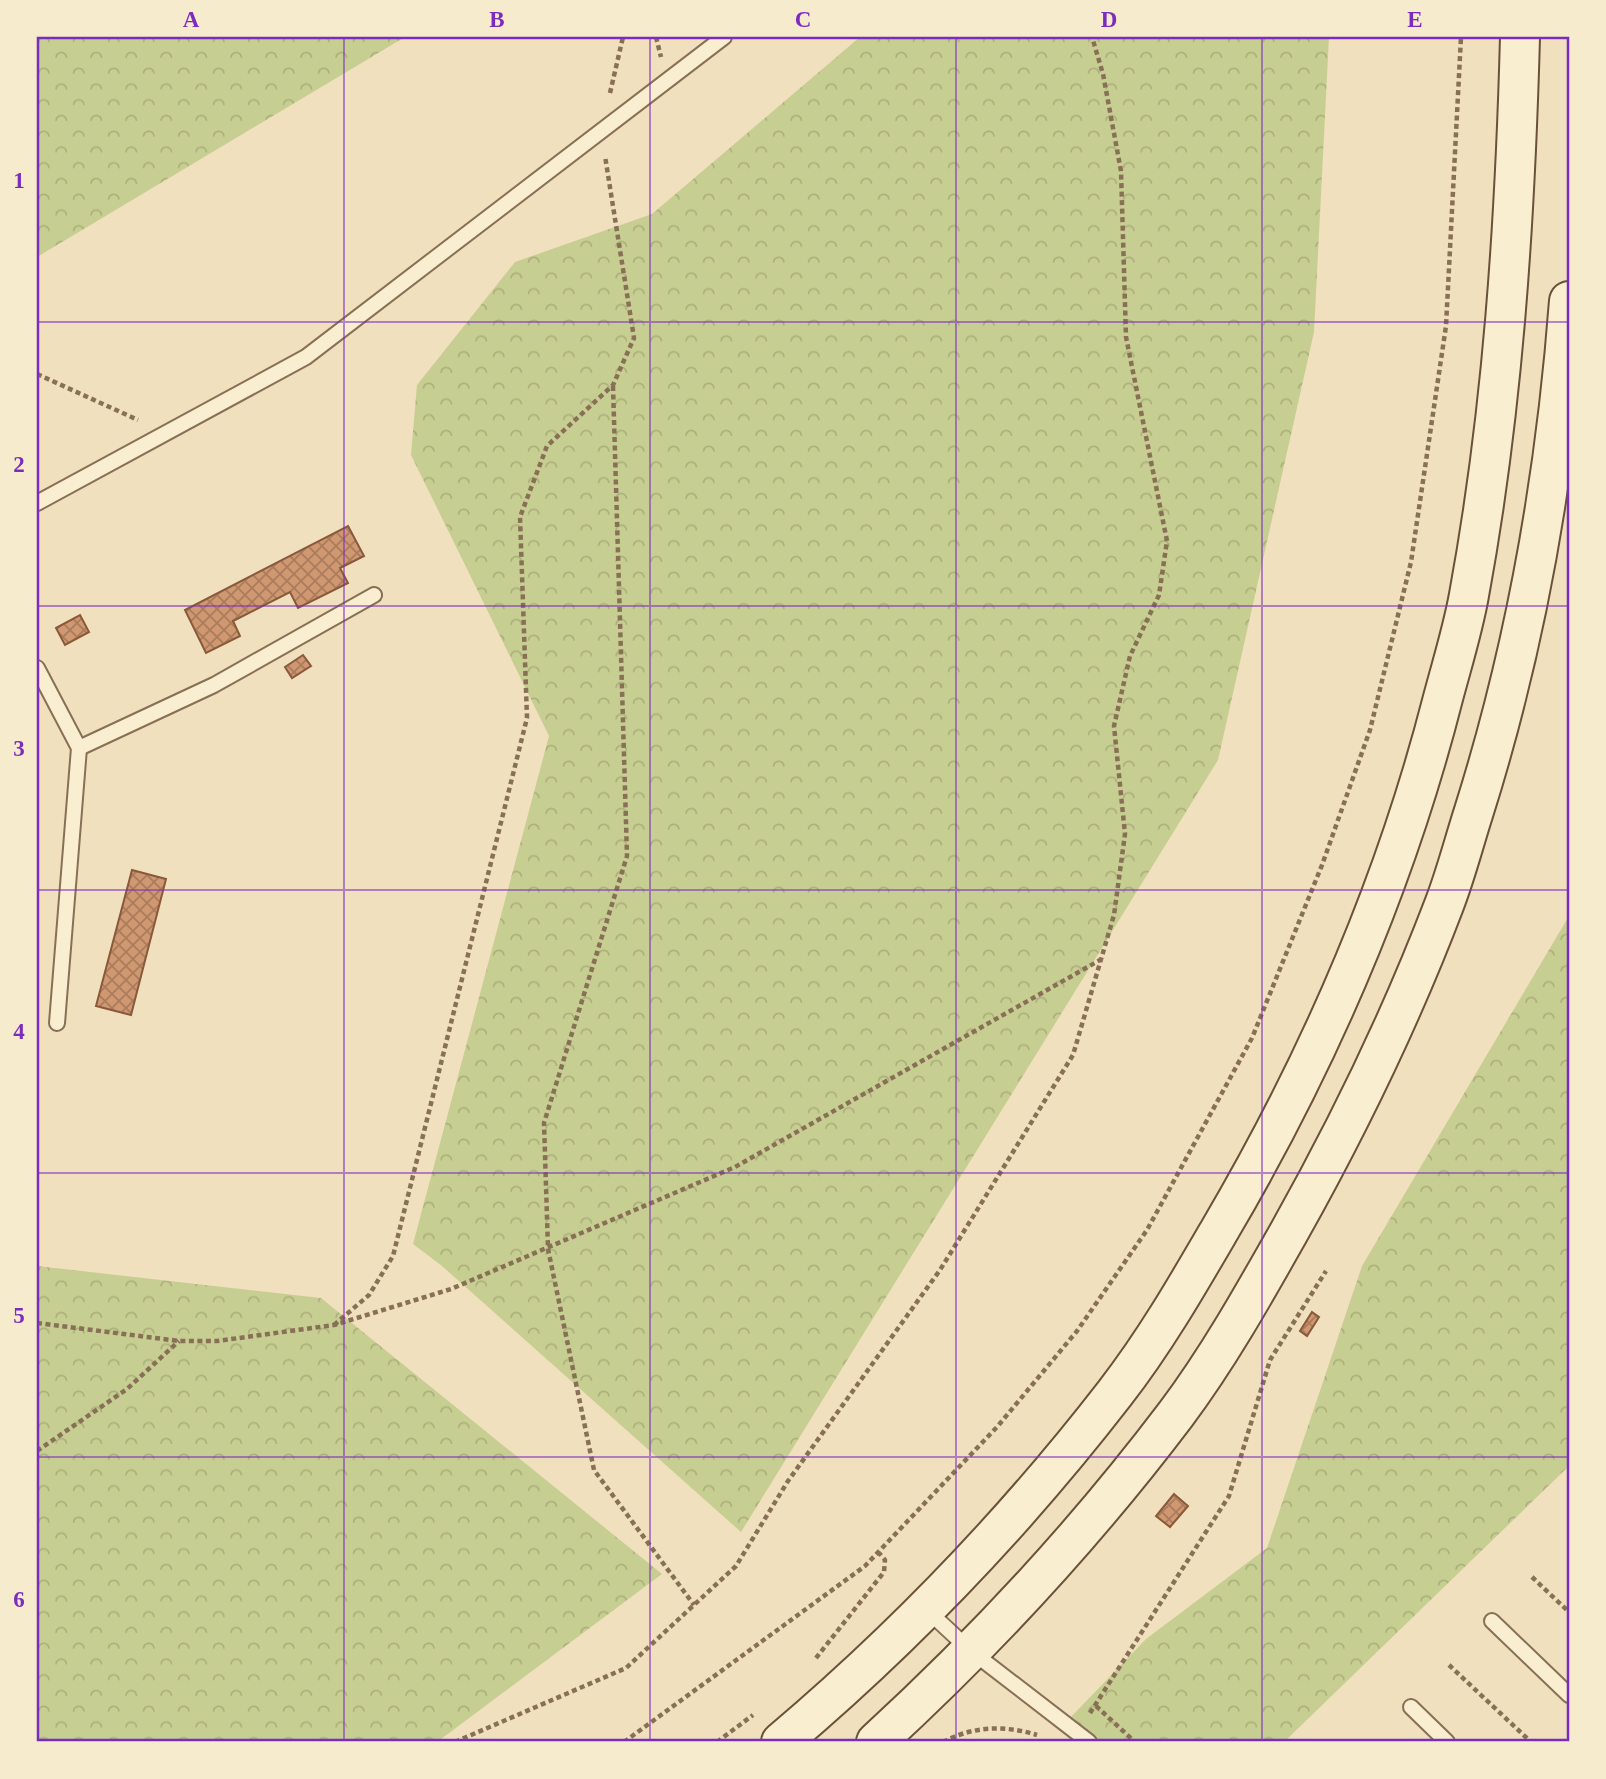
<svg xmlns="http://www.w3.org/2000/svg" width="1606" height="1779" font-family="Georgia,serif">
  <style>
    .forest { fill: url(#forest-crowns) }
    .building { fill: url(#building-cross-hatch); stroke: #88593a; stroke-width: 2 }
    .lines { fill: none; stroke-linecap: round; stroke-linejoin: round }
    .lane-casing { stroke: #887056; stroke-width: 18 }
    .secondary-casing { stroke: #6a5139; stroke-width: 42 }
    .path { stroke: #887056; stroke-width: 4.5; stroke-dasharray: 5 3.5; stroke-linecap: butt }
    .lane { stroke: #faeed0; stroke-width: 14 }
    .secondary { stroke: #faeed0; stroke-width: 38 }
    .grid { fill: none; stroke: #7b2cbf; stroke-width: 2; stroke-opacity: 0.55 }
    .neatline { fill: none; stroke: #7b2cbf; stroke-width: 2.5 }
    .grid-label { font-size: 23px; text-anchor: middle; font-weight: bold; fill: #7b2cbf }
  </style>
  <defs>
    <pattern id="forest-crowns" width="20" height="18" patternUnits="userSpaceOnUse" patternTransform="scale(1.75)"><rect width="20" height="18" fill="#c7ce91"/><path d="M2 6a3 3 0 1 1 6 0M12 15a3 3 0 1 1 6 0" fill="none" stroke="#acb17c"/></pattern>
    <pattern id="building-cross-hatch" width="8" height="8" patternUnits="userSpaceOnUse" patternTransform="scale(1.75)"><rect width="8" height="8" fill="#d09871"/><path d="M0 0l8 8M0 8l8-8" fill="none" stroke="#aa7c5c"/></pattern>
  </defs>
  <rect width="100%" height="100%" fill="#f0e0bd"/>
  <g class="forest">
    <path d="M37,37H405L37,257Z"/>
    <path d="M860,37H1329L1314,332L1218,760L741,1532L442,1266L413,1244L549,736L411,455L417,385L515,262L652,214Z"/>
    <path d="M1569,916V1466L1284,1742H1095L1069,1719L1146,1639L1267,1548L1362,1266Z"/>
    <path d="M37,1266L321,1298L662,1574L437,1742H37Z"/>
  </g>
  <g class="building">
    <path d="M348,526L364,556L340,568L348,583L298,608L290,592L233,621L240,636L206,653L185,610Z"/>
    <path d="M80,615L89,632L65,645L56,628Z"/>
    <path d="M303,655L311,666L292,678L285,667Z"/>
    <path d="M132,870L166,879L131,1015L96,1006Z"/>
    <path d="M1312,1312L1319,1317L1307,1336L1300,1331Z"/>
    <path d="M1174,1494L1188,1506L1170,1527L1156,1516Z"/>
  </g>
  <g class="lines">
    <g class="lane-casing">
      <g id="lane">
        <path d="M37,503L306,357L724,37"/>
        <path d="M37,668L79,748L57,1023"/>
        <path d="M79,748L214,685L374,595"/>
        <path d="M928,1611L971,1651L1089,1742"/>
        <path d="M1492,1621L1569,1695"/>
        <path d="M1411,1707L1447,1742"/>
      </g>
    </g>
    <g class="secondary-casing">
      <g id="secondary">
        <path d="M781,1742C904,1638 1016,1521 1115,1393C1154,1343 1187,1286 1219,1231C1318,1063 1395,886 1443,698C1452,664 1463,629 1469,595C1503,411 1515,223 1520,37"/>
        <path d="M876,1742C985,1642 1086,1533 1176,1414C1218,1358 1254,1294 1289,1232C1348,1127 1401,1018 1444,905C1456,874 1464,842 1474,811C1526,646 1556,474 1569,301"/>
      </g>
    </g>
    <g class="path">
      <path d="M656,37L661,57"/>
      <path d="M610,93L623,37"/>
      <path d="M37,374L138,420"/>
      <path d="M613,386L627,856L544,1123L548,1249L594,1470L694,1605"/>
      <path d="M37,1323L179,1341H217L334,1325L451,1289L735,1167L1100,960"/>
      <path d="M334,1325L369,1295L393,1256L527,718L520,517L547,446L613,385L634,338L605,156"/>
      <path d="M37,1451L127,1389L179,1341"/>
      <path d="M1532,1577L1569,1612"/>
      <path d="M816,1658L884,1572L885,1560L879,1553"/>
      <path d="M1449,1665L1531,1742"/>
      <path d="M1096,1706L1135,1742"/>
      <path d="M1090,1713L1229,1496L1270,1360L1326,1271"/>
      <path d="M455,1742L626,1668L736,1566L788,1481L940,1270L1073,1055L1114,915L1125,834L1114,726L1130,656L1159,595L1167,541L1126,337L1121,171L1103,74L1092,37"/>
      <path d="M624,1742L865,1566L997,1427L1077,1331L1147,1230L1252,1038L1322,865L1370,730L1411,562L1446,326L1461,37"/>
      <path d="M717,1742L753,1715"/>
      <path d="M943,1742C973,1726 1005,1725 1037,1735"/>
    </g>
    <use href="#lane" class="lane"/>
    <use href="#secondary" class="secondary"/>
  </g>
  <path class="grid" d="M344,37V1742M650,37V1742M956,37V1742M1262,37V1742M37,322H1569M37,606H1569M37,890H1569M37,1173H1569M37,1457H1569"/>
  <rect width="1606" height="1779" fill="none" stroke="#f7ebcd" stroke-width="77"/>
  <rect x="38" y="38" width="1530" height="1702" class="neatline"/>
  <g class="grid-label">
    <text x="191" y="27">A</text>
    <text x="497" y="27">B</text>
    <text x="803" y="27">C</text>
    <text x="1109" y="27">D</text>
    <text x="1415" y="27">E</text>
    <text x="19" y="188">1</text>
    <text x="19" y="472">2</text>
    <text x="19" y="756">3</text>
    <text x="19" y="1039">4</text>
    <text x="19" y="1323">5</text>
    <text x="19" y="1607">6</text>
  </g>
</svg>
